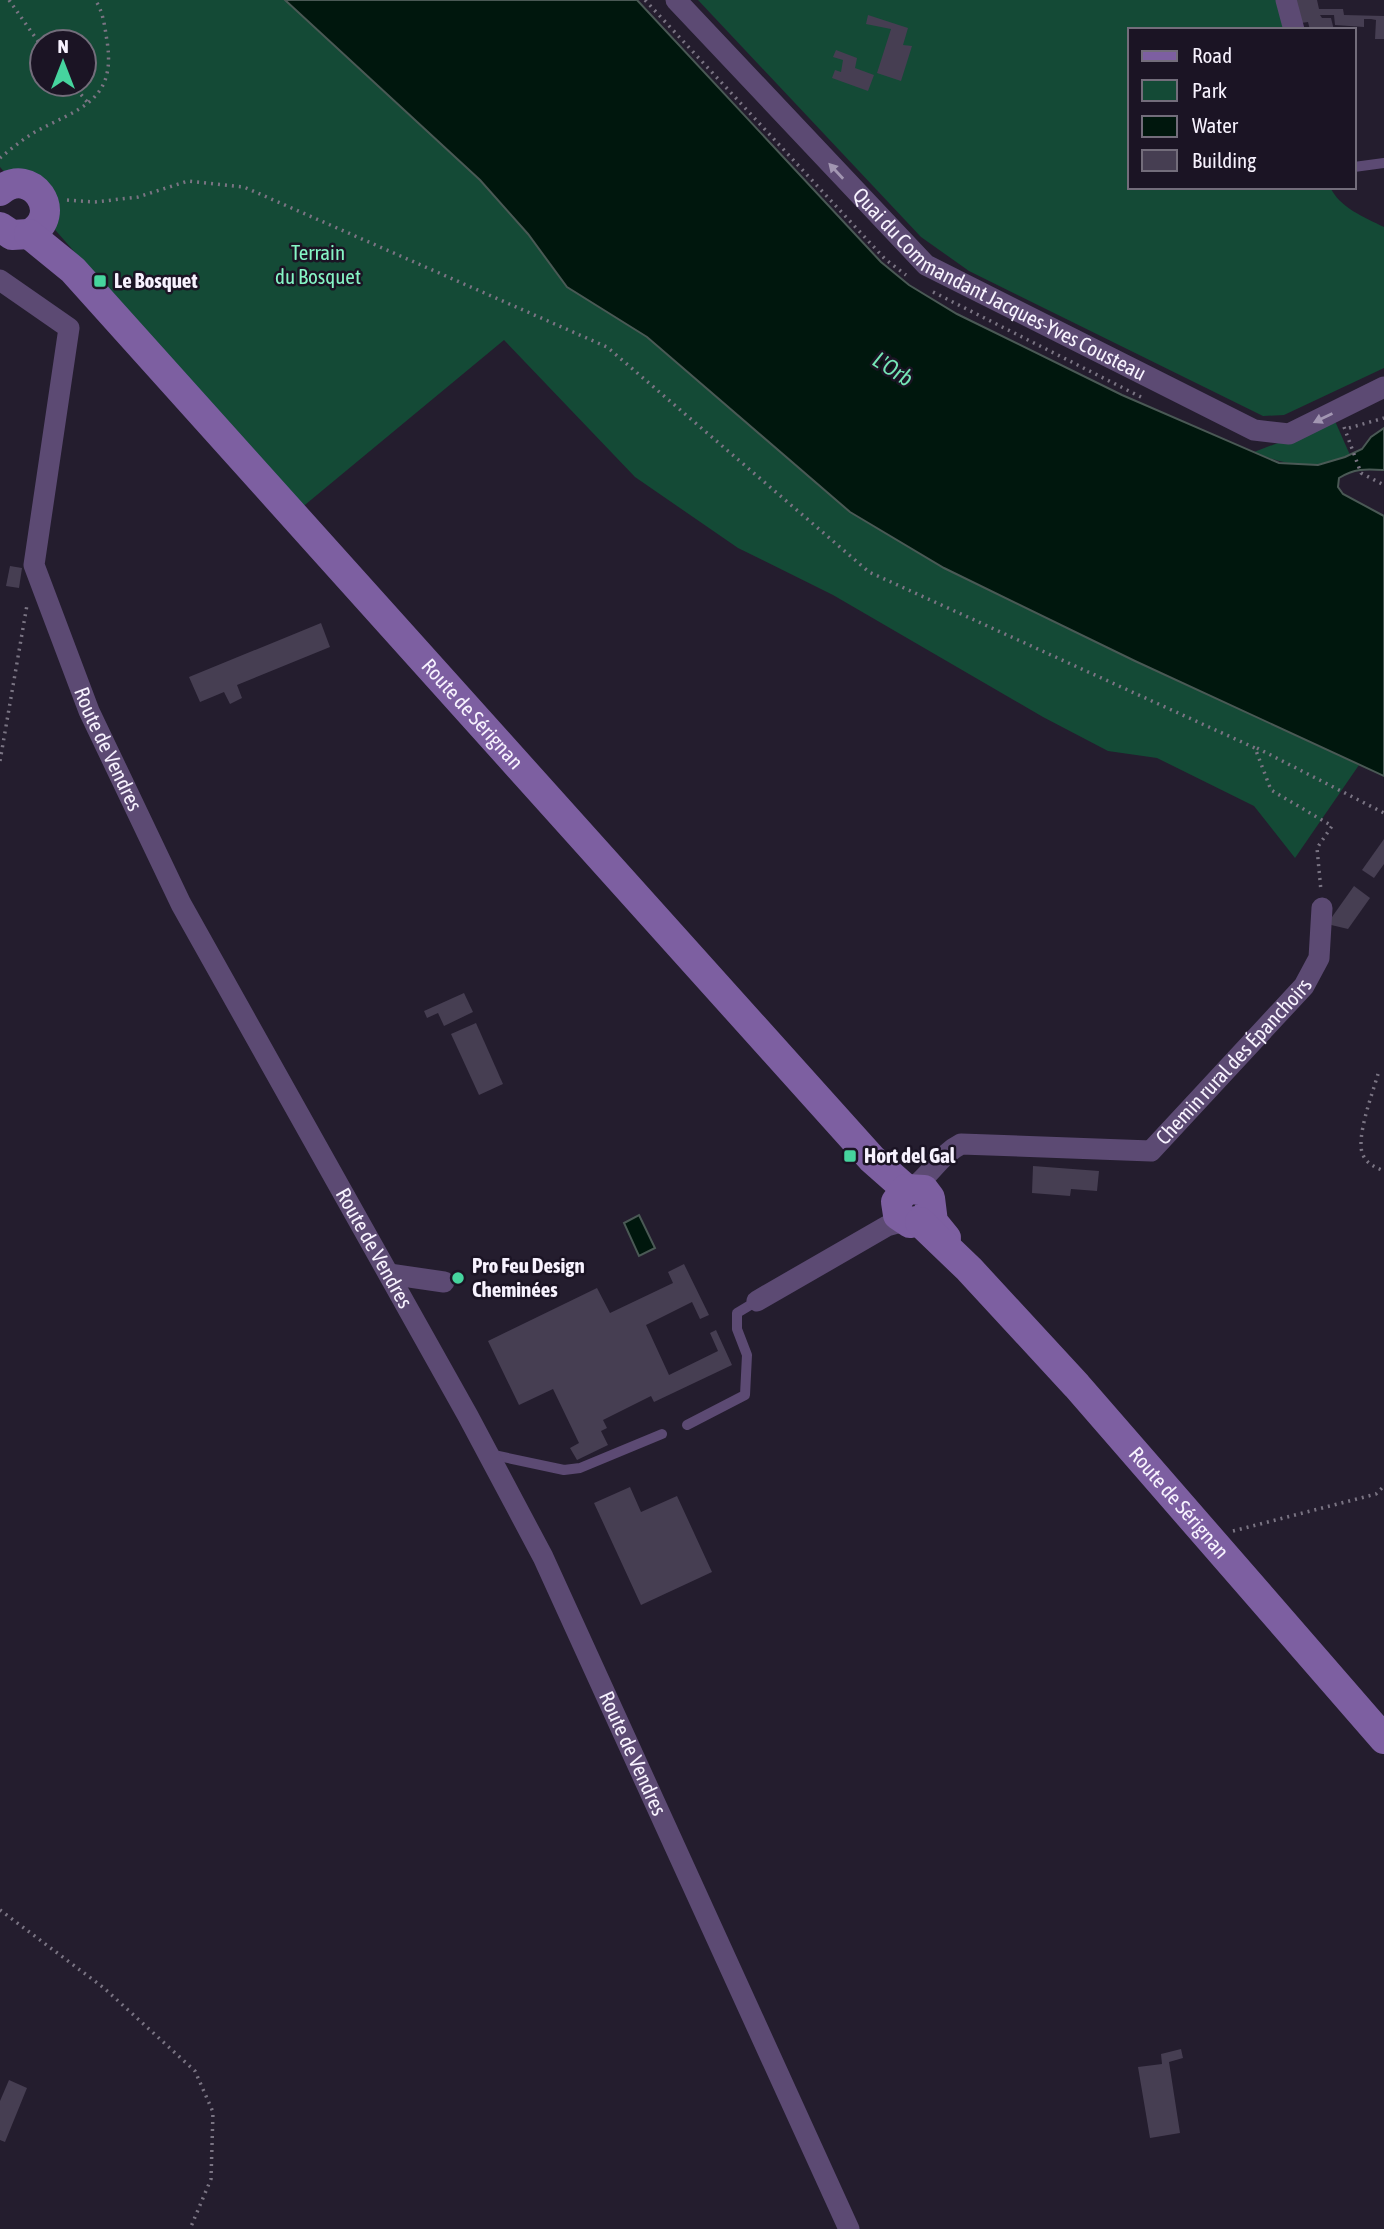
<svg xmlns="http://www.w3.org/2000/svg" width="1384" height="2229" font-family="'Asap Condensed',sans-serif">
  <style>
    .green { fill: #144a36; fill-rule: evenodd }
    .water { fill: #00170d; stroke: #4a5955; stroke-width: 2 }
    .building { fill: #463e52 }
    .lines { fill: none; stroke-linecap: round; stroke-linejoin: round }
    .path { stroke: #7a7483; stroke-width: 3.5; stroke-dasharray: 2 5; stroke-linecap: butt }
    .lane { stroke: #5c4a73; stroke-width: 10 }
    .street { stroke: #5c4a73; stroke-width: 21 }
    .secondary { stroke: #7d5fa1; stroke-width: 30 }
    .oneway { fill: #a296b2 }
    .poi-dot { fill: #46d49e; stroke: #1b1424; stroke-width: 2.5 }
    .labels { text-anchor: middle; stroke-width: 5; stroke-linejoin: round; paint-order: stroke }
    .park-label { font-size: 21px; fill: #86f6c6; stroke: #1b1424 }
    .poi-label { font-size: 21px; font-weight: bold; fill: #f7f2fe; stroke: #1b1424; text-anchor: start }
    .street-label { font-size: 21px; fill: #f7f2fe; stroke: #1b1424 }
    .water-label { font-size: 23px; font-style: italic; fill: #75e5b6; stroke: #1b1424 }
  </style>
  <rect width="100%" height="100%" fill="#241d2e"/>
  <g class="green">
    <path d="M0,0H285L480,180L528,234L567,287L647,337L850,512L944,568L1135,661L1359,765L1295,858L1254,806L1157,758L1108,751L1043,717L833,595L738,548L635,477L504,340L300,509L0,167ZM42,42H84V84H42Z"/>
    <path d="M698,0H1282L1289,30H1130V187H1330C1340,208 1364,217 1384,227V368L1284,415L1263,416L969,271L921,237Z"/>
    <path d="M1335,421L1350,455C1318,470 1285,466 1254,452Z"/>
  </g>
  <g class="water">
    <path d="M285,0H637L881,262L909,285L957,314L1122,395L1279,463L1318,465L1345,457L1362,449L1371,437L1384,428V470C1366,469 1355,468 1339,478L1338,487L1343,494L1384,516V776L1135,661L944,568L850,512L647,337L567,287L528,234L480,180Z"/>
    <path d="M639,1215L655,1248L639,1256L624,1223Z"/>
  </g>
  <g class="building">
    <path d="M1294,0H1317L1319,9H1343L1344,15L1384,16V39H1375L1376,20L1371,19H1364V27L1335,25L1334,15H1320L1322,18H1331L1334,30H1310L1308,22L1301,23Z"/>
    <path d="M868,15L908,28L903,45L912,46L901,81L877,73L891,29L866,24Z"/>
    <path d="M836,50L857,58L855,68L874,75L868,91L832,78L835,70L841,72L843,60L833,57Z"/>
    <path d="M10,566L22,568L19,588L6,586Z"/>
    <path d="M321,623L330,647L237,685L242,698L230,704L224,692L200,702L189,677Z"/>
    <path d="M1384,839V864L1374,878L1362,870Z"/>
    <path d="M1354,886L1370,898L1348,929L1327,924Z"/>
    <path d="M464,993L473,1012L444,1026L438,1013L427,1018L424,1011Z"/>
    <path d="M476,1023L503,1084L479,1095L451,1034Z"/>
    <path d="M1033,1166L1099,1171L1097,1191L1071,1189L1070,1196L1032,1193Z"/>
    <path d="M684,1264L709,1315L700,1319L692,1302L646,1325L669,1375L718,1351L710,1333L716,1330L732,1365L654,1402L651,1396L603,1420L607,1428L601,1431L608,1445L577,1460L570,1448L579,1443L553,1389L519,1405L488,1341L597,1288L610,1313L673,1283L668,1272Z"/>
    <path d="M630,1487L641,1512L677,1496L712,1572L641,1605L594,1503Z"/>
    <path d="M1181,2049L1183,2058L1169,2062L1180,2133L1150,2138L1138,2067L1162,2064L1161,2054Z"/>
    <path d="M9,2080L27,2088L5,2142L0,2140V2101Z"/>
  </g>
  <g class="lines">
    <g class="path">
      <path d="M9,0L42,47"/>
      <path d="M645,0L885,259L906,275"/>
      <path d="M72,84L89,104"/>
      <path d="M0,158C11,149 23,139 35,132C77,109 117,102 107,41C105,28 103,10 95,0"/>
      <path d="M67,200L95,202L138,197L188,181L244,187L607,347L869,572L1255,748L1271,790L1332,826L1317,848L1321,891"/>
      <path d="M933,292L1141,397"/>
      <path d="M1344,427L1361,473L1384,485"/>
      <path d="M1349,428L1384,418"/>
      <path d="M1257,748L1384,813"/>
      <path d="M0,761L27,605"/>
      <path d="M1378,1074C1373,1092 1355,1139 1363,1155C1367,1164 1375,1167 1384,1171"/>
      <path d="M1233,1531L1376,1494L1384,1486"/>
      <path d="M0,1910L104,1988L195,2071L213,2112L211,2179L190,2229"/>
    </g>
    <g class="lane">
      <path d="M1354,167L1384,163"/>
      <path d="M687,1425L745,1395L747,1355L737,1329V1313L757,1301"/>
      <path d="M489,1454L564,1470L580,1468L662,1434"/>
    </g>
    <g class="street">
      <path id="s1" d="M676,0L926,265L1254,430L1289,434L1384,387"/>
      <path d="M1286,0L1294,30"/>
      <path id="s2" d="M0,280L69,328L34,565L89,711L181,904L468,1416L543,1557L849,2229"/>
      <path id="s3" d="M914,1187C931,1174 941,1154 961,1144L1151,1151L1304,986L1319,958L1322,908"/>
      <path d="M389,1274L444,1282"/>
      <path d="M757,1301L887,1226L905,1221"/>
    </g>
    <g class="secondary">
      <path d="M0,191C31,164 66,215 29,234L12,235L0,227"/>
      <path id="s4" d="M29,234L73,270L872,1159L906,1189"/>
      <path d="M931,1208L924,1219L910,1223L898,1215L896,1202L906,1189L924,1190L930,1198L933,1222L946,1238"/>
      <path id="s5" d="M920,1222L969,1269L1077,1386L1384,1739"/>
    </g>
  </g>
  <defs><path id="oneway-solid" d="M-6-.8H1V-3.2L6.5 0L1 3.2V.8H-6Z" transform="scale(1.75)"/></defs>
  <g class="oneway">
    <use href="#oneway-solid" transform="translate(836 171) rotate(-133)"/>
    <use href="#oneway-solid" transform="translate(1323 418) rotate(154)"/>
  </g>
  <g class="poi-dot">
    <rect x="93" y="274" width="14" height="14" rx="3.5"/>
    <rect x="843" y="1149" width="14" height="14" rx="3.5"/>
    <circle cx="458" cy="1278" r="7"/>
  </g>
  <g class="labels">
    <g class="park-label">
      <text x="318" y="260">Terrain<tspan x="318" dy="24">du Bosquet</tspan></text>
    </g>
    <g class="poi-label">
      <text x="114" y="288">Le Bosquet</text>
      <text x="864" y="1163">Hort del Gal</text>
      <text x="472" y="1273">Pro Feu Design<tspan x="472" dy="24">Cheminées</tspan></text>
    </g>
    <g class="street-label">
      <text dy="7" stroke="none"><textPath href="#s1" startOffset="436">Quai du Commandant Jacques-Yves Cousteau</textPath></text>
      <text dy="7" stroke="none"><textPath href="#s4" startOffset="654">Route de Sérignan</textPath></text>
      <text dy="7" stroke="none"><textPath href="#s2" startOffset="522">Route de Vendres</textPath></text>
      <text dy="7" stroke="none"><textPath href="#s3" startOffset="376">Chemin rural des Épanchoirs</textPath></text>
      <text dy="7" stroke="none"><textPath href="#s2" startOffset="1088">Route de Vendres</textPath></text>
      <text dy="7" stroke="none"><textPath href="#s5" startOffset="382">Route de Sérignan</textPath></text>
      <text dy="7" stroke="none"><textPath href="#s2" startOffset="1656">Route de Vendres</textPath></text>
    </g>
    <g class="water-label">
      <text transform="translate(893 369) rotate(33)" y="8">L'Orb</text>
    </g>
  </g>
  <rect x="1128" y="28" width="228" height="161" fill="#1b1424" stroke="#736d7b" stroke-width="2"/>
  <rect x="1142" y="51" width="35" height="10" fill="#7d5fa1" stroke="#736d7b" stroke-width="2"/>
  <text x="1192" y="63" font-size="21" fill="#f7f2fe">Road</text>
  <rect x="1142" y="80" width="35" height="21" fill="#144a36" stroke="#736d7b" stroke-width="2"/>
  <text x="1192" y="98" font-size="21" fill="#f7f2fe">Park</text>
  <rect x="1142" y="116" width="35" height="21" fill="#00170d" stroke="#736d7b" stroke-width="2"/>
  <text x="1192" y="133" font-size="21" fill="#f7f2fe">Water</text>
  <rect x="1142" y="150" width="35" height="21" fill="#463e52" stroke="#736d7b" stroke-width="2"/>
  <text x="1192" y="168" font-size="21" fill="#f7f2fe">Building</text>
  <g transform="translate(63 63)"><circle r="33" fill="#1b1424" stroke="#736d7b" stroke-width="2"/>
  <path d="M0-5L12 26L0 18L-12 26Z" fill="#46d49e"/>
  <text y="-10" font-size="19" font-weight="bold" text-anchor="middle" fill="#f7f2fe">N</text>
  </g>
</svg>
